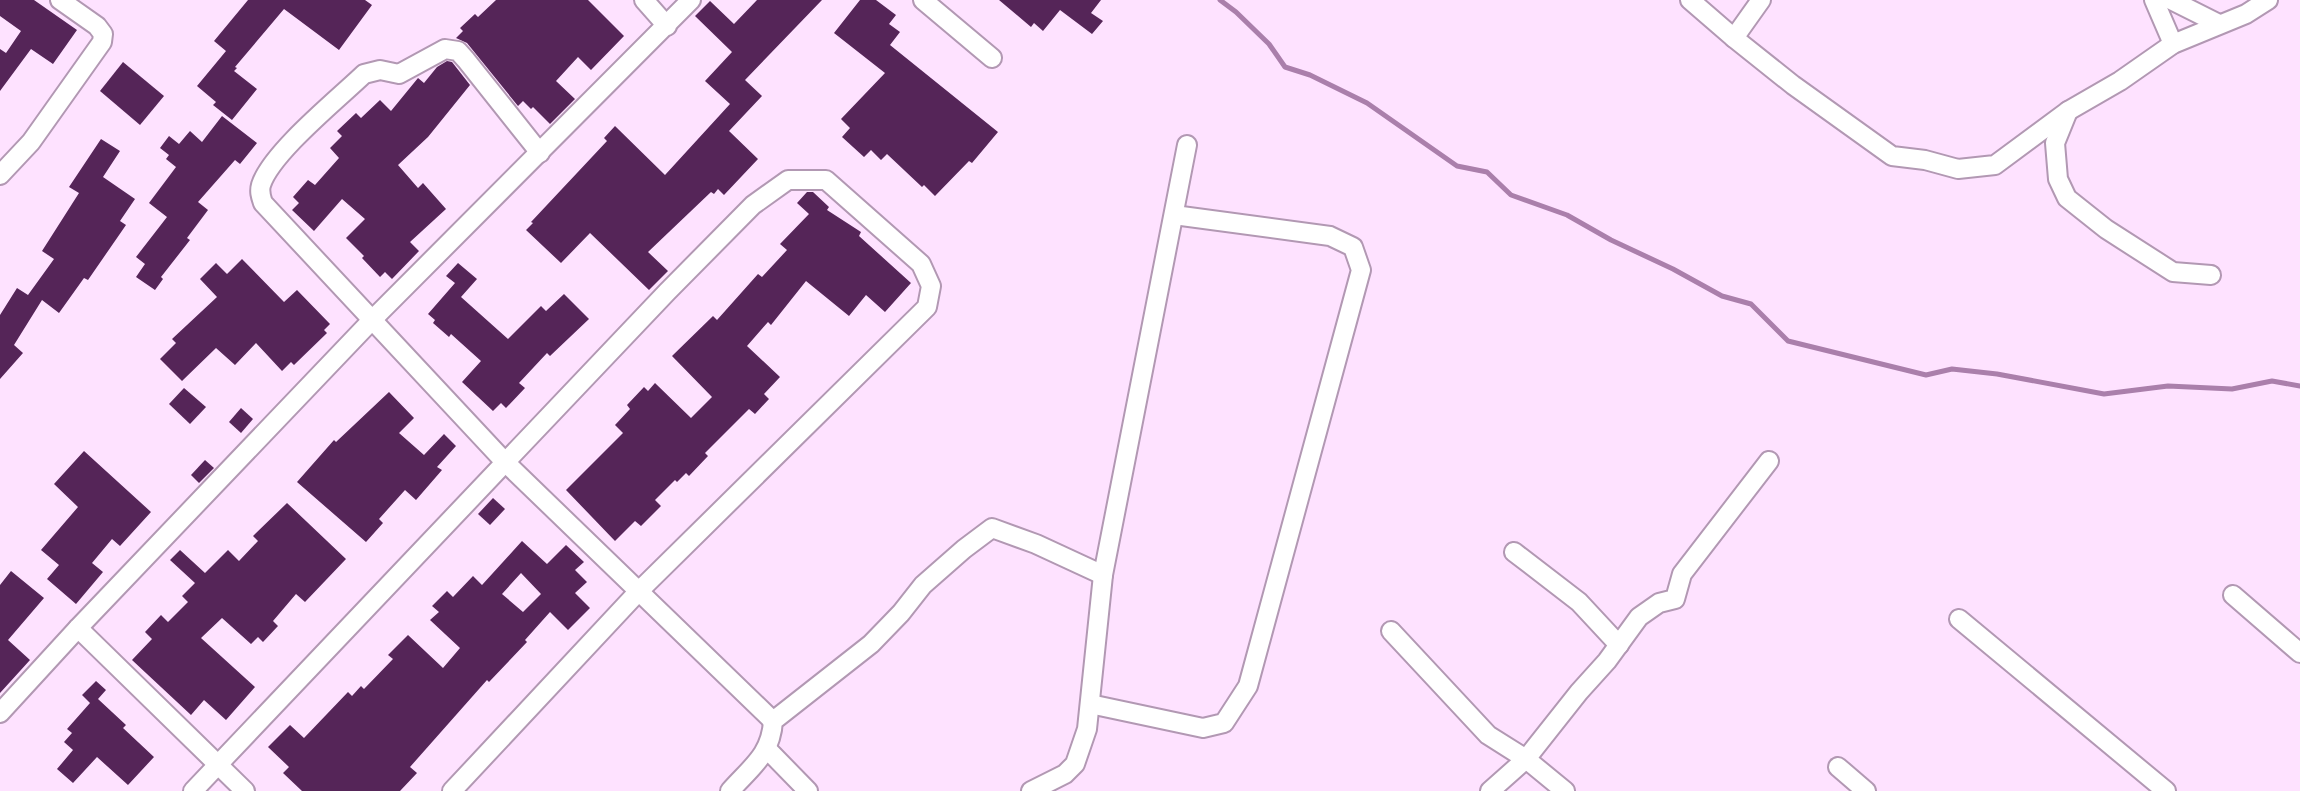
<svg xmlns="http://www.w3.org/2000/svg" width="2300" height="791" font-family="Karla,sans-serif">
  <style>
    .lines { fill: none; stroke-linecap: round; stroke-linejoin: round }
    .stream { stroke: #aa7fab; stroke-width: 5 }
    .building { fill: #552558; fill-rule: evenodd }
    .street-casing { stroke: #b298b3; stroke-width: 22 }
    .street { stroke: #fff; stroke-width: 18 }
  </style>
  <rect width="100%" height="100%" fill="#fee2ff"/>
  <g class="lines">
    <path class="stream" d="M1220,0L1236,12L1269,44L1285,67L1310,75L1367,103L1457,166L1487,172L1511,195L1567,215L1611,240L1673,269L1722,296L1751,304L1788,341L1926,375L1952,369L1997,374L2104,394L2168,386L2232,389L2272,381L2300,386"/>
  </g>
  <g class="building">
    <path d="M0,0H34L77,30L53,64L31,49L0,91V49L6,53L21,31L0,16Z"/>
    <path d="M248,0H365L372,5L339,50L284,9L235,67L237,68L234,71L257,89L232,120L213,105L216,102L197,86L226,51L214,41Z"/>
    <path d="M496,0H588L624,36L591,70L578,57L556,81L575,99L550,124L533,107L531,109L523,101L518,106L467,43L456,38L463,31L460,28L475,14L478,17Z"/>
    <path d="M757,0H822L745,80L762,96L729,131L758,159L724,195L718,189L714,194L711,192L648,252L668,271L649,290L590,233L561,263L526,230L533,223L531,222L607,141L604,138L615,126L665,175L730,104L705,81L732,52L695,16L710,1L734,24Z"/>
    <path d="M860,0H876L896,15L889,24L900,32L890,45L998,132L972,163L969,161L935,196L924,185L922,187L887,154L881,160L871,150L864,157L842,137L850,128L841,119L885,73L834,33Z"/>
    <path d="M999,0H1101L1091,13L1103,21L1092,34L1060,10L1043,31L1034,23L1031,27Z"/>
    <path d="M447,61L452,62L470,85L428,137L398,165L418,188L423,183L446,209L410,242L419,251L392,279L385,272L380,277L362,258L364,256L346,238L365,219L342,199L314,231L292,210L299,203L293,197L308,180L315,185L339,158L330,148L342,136L337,131L356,113L361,118L380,100L391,111L418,78L424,83L437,67Z"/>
    <path d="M123,62L164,96L140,125L100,91Z"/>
    <path d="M222,116L257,143L240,164L235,160L198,202L208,210L187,238L190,240L161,277L163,279L155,290L136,277L145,264L136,257L167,217L149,203L176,167L166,159L169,155L160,148L169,136L179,144L190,131L202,142Z"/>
    <path d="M101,139L120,151L103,177L135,199L120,221L126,225L88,280L84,278L59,313L42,300L14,345L23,353L0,379V315L17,288L28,295L54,259L42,251L79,193L69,187Z"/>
    <path d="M807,192H813L829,207L827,210L861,232L859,236L911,283L885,312L866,295L849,316L806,281L771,325L768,322L747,346L780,377L764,394L769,399L755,414L749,409L705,453L708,456L689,476L686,473L677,482L675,480L655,500L661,506L641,526L635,521L615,541L566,490L623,433L615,425L630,409L627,405L644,387L648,391L655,383L691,418L712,397L672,356L713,316L717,320L758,274L762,277L787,250L780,244L809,214L797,203Z"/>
    <path d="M242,259L284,302L297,290L330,324L324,330L327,333L294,365L291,362L282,371L256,343L235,365L216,348L182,381L160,359L176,343L172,339L217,297L200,279L216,263L227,274Z"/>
    <path d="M458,263L477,279L461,297L508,339L541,306L546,311L564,294L589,319L550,356L547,353L519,383L525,388L506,408L501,403L493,411L462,382L481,361L451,334L449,337L433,323L435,320L428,314L455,283L446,276Z"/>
    <path d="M184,388L206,407L190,424L169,404Z"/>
    <path d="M389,392L414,418L399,433L424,455L444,434L456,446L437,467L442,470L416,500L405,490L379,519L383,523L366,542L297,482L334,440L336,442Z"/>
    <path d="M241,408L253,419L241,433L229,422Z"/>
    <path d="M84,451L151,512L120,546L112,539L92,563L103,572L76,604L47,579L59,565L41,550L78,507L54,484Z"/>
    <path d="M205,460L214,468L199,483L191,475Z"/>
    <path d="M493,498L505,509L490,525L478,514Z"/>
    <path d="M287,503L346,559L305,602L296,594L273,621L278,626L263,642L258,637L251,644L222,618L201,638L255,687L226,720L204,700L191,715L132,660L152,639L145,632L161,615L168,622L188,602L182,596L195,583L170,560L180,550L205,573L228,550L239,561L258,541L253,536Z"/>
    <path d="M522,541L547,564L566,545L584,562L575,570L587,582L575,593L590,608L568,630L550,612L525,640L527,642L489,682L487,680L410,767L417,773L400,791H302L283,773L289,767L268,747L290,725L304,738L348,692L352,696L361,686L364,689L393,659L388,655L408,635L443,668L460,648L430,620L439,612L432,606L447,591L453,597L473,576L482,585ZM521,573L541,594L523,612L502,594Z"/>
    <path d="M11,571L44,598L8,640L30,660L0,693V585Z"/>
    <path d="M96,681L106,690L98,699L126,725L123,728L154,757L128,785L97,757L73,783L57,769L73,750L64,742L72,733L67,729L90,703L82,695Z"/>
  </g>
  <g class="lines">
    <g class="street-casing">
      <g id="street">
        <path d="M644,0L667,26"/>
        <path d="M923,0L992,58"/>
        <path d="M1690,0L1734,38L1793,85L1892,156L1925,160L1958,169L1995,165L2068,111L2120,81L2173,44L2246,14L2268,0"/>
        <path d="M2154,0L2173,44"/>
        <path d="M2171,0L2219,24"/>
        <path d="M1734,38L1761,0"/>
        <path d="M2068,111L2055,143L2058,179L2067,198L2106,229L2173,272L2211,275"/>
        <path d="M540,153L466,60L458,51L445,49L399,74L380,70L364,74C338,99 271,153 261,185C259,192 261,197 263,203L505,462L773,721"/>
        <path d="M0,175L31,142L102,42L103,34L97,26L60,0"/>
        <path d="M1514,552L1579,602L1619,645"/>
        <path d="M2233,595L2300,653"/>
        <path d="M1959,619L2166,791"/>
        <path d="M78,628L245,791"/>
        <path d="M1391,631L1488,735L1526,759L1565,791"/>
        <path d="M1090,704L1203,728L1224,723L1248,686L1361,270L1353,247L1330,236L1174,215"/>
        <path d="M0,713L78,628L372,320L691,0"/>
        <path d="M767,749L808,791"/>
        <path d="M1838,767L1866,791"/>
        <path d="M193,791L667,292L753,205L788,180H826L921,264L931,286L927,307L638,592L452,791"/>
        <path d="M730,791C751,767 771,755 773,721L871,644L901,613L923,585L964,549L992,528L1036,544L1103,575"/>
        <path d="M1031,791L1065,774L1075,764L1087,729L1103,575L1187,145"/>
        <path d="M1490,791L1526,759L1579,692L1607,661L1639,617L1659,603L1675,599L1682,574L1769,461"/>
      </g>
    </g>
    <use href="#street" class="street"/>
  </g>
</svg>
